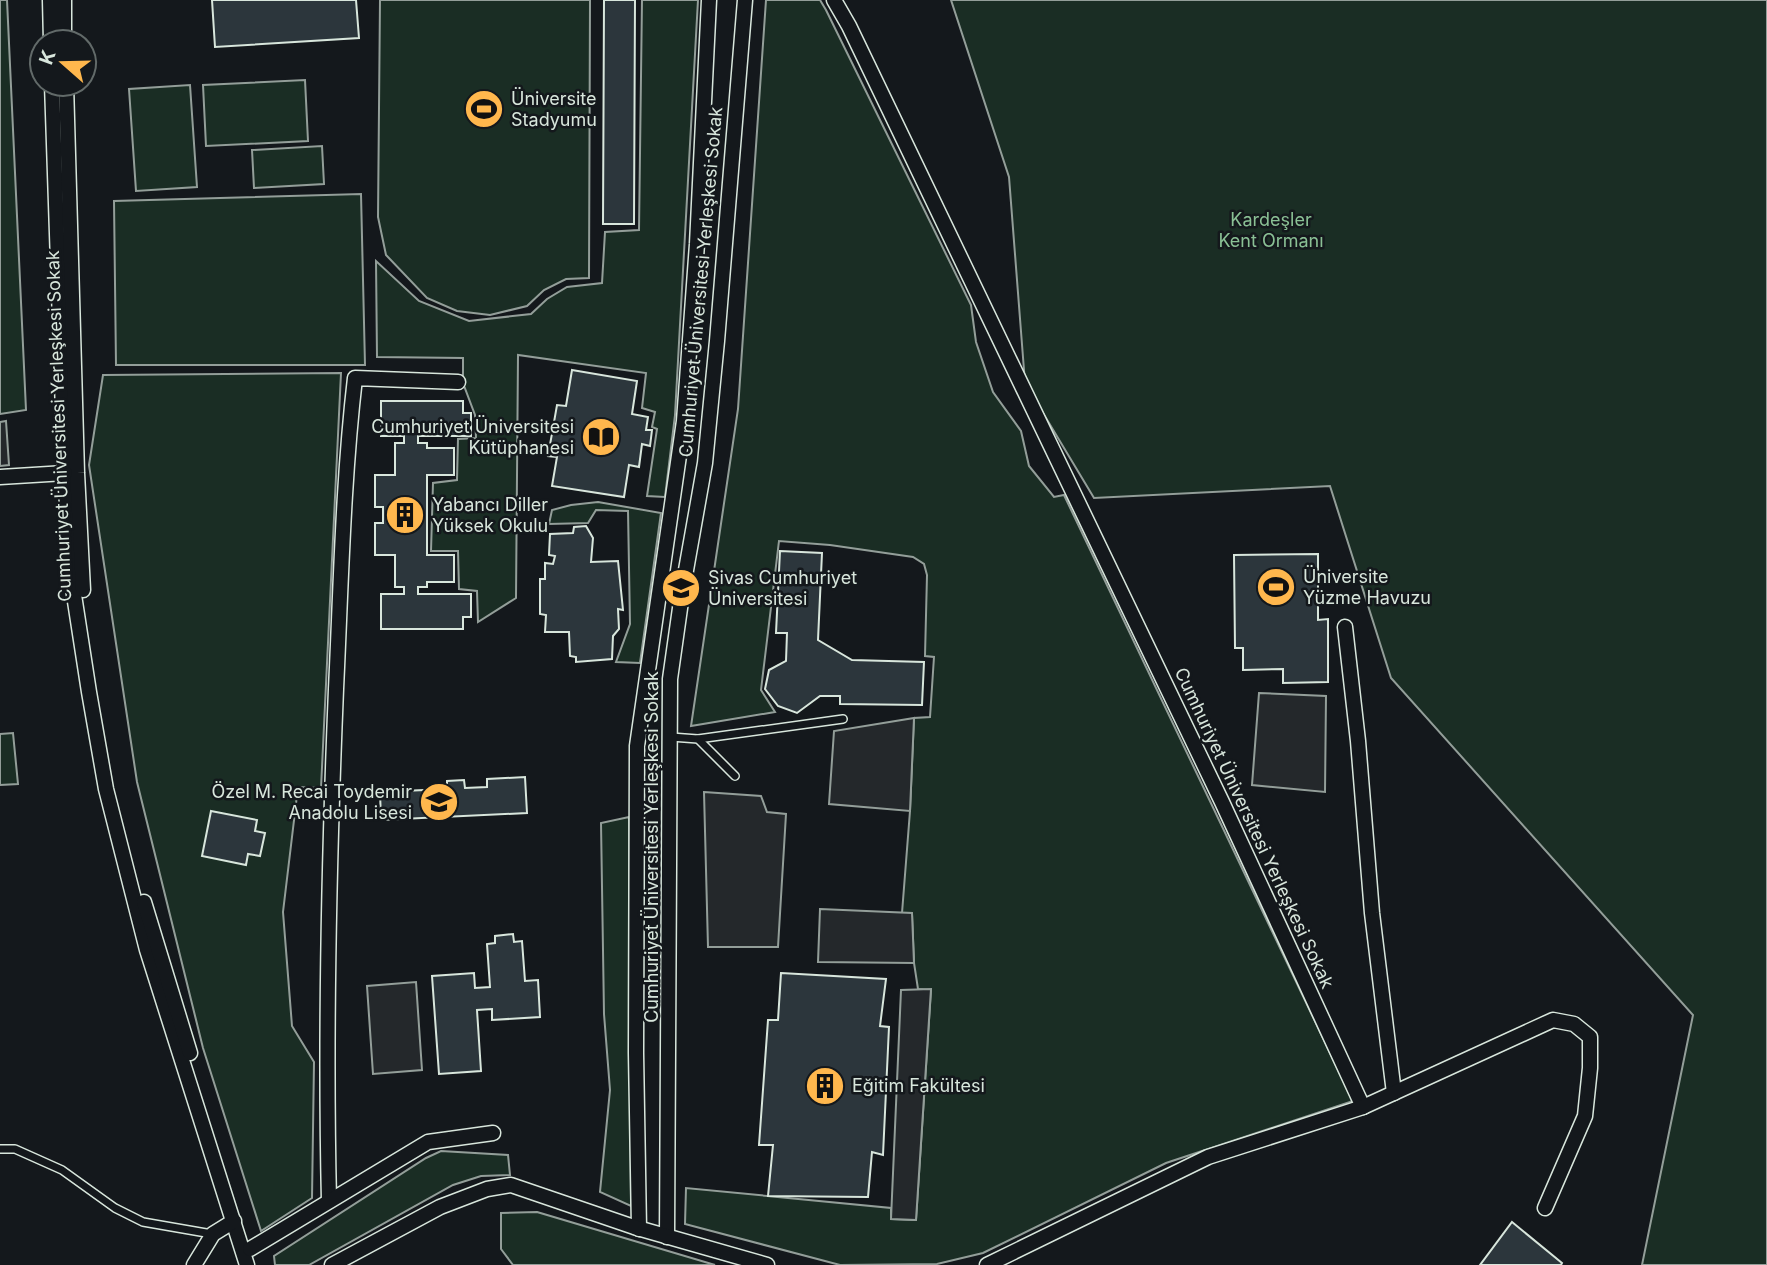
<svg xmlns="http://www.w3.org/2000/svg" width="1767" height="1265" font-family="Inter,sans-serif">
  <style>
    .green { fill: #1a2d24; stroke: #939e99; stroke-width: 2 }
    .parking { fill: #24282b; stroke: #939e99; stroke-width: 2 }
    .building { fill: #2c363c; stroke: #d8e6dc; stroke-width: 2 }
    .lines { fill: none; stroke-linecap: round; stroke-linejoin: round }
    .lane-casing { stroke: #d8e6dc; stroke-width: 10 }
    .street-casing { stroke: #d8e6dc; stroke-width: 17 }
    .lane { stroke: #14181c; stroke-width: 7 }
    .street { stroke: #14181c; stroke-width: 14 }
    .labels { text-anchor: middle; stroke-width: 5; stroke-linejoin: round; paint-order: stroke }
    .poi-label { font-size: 18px; fill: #d8e6dc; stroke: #14181c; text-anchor: start }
    .park-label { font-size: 18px; fill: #8ac095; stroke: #14181c }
    .street-label { font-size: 18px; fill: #d8e6dc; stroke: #14181c }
  </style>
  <rect width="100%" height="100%" fill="#14181c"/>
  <g class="green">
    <path d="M0,0H7L26,410L0,414Z"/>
    <path d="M380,0H590L589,278L566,279L544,290L527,306L490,315L457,311L427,298L386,255L378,217Z"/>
    <path d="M642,0H698L675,415L665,497L647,496L657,429L652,427L655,412L642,408L646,373L518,355L516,598L478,622L477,591L459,589L458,551H431L433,483L457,480L458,439L476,438L475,415L463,383V358L377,357L376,261L419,301L469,321L531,314L547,299L567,287L602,283L605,232L639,230Z"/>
    <path d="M766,0H820L826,10L971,305L976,342L993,392L1021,431L1029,466L1054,497L1064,495L1353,1101L1166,1163L983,1253L937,1264L840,1265L685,1224L686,1188L891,1208V1219L916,1220L931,990L918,989L914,963L912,914L902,913L910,811L914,718L930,717L934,657L925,656L927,575L924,564L913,557L830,545L779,541L761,690L775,712L691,726L738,409Z"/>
    <path d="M951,0H1767V1265H1642L1693,1015L1391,678L1330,486L1094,498L1025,383L1009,177Z"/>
    <path d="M305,80L308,141L206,146L203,85Z"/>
    <path d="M190,85L197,187L136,191L129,89Z"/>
    <path d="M322,146L324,184L254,188L252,150Z"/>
    <path d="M361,194L365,365H116L114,201Z"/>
    <path d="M341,373L321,788L298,787L283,912L292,1026L314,1062L312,1198L261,1231L203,1048L137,782L89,465L103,375Z"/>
    <path d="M598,502L661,513L640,663L616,662L630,624L628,511L596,510L588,523L549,524L552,510L571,505Z"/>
    <path d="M13,733L18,784L0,785V734Z"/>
    <path d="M629,817L631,1206L600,1192L610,1090L604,1014L601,823Z"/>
    <path d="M441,1151L508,1155L510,1175L481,1176L453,1185L309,1265H275L274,1256L426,1158Z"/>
    <path d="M537,1212L715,1265H513L501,1249V1213Z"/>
  </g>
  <g class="parking">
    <path d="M6,421L9,465L0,466V422Z"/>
    <path d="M1259,693L1326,696L1325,792L1252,785Z"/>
    <path d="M914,718L910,811L829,804L834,731Z"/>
    <path d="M704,792L761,796L767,812L786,814L778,947H708Z"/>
    <path d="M820,909L912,913L914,963L818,962Z"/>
    <path d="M416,982L422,1070L373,1074L367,986Z"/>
    <path d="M931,989L916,1220L891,1219L901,990Z"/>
  </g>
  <g class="building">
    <path d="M212,0H356L359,38L215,47Z"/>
    <path d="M604,0H635L634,224H603Z"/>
    <path d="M572,370L637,381L632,414L648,417L646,430H652L650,446L642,444L639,467L629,465L624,497L552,486L557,457L548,456L557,405L566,406Z"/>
    <path d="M381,401H463V413H471V436H418V443H427V448H454V475H427V555H454V582H427V587H418V594H471V617H463V629H381V594H404V587H395V555H375V523H383V507H375V475H395V443H404V436H381Z"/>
    <path d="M586,526L593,538L591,562L618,561L623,610L618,609L619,629L613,636L612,659L576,662V657L570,656L569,632H545L546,615L540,614V579H545V563L553,564L555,556L549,555L550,534L573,533L574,527Z"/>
    <path d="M780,551L822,553L818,640L852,660L924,662L922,705L840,704V696H820L797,713L778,706L765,689L769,670L786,661L787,633H776Z"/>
    <path d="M1318,554V620L1328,619V682L1283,683V669L1243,670V648H1235L1234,555Z"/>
    <path d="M525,777L527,813L381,820L380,792L447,789V781L464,780L465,788L487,787V779Z"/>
    <path d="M211,811L257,820L255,831L265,833L260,856L248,854L246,865L202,856Z"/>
    <path d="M513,934L514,942L522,941L525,981L538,980L540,1017L492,1020V1009L477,1010L481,1071L439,1074L432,976L474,973L475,988L490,987L487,944L495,943V936Z"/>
    <path d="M781,973L886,979L880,1026L889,1027L883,1155L872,1152L868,1197L768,1196L773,1145H759L768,1020H778Z"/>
    <path d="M1512,1222L1562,1263L1561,1265H1480Z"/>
  </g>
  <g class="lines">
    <g class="lane-casing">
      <g id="lane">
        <path d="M671,737L698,739L735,776"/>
        <path d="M698,739L843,719"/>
        <path d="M0,1149H15L62,1170L115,1208L143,1222L212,1234"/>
      </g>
    </g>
    <g class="street-casing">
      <g id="street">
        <path d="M50,0L51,42"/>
        <path d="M64,0V42"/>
        <path d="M834,0L849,26L1222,802L1363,1107"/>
        <path d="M52,84L65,473L72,582L89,692L106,789L147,950L247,1265"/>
        <path d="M66,84L77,473L83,590"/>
        <path d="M0,477L65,473"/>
        <path d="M1345,627L1358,741L1372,913L1394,1093"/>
        <path d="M144,902L190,1053"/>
        <path d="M329,1201C325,1031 329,859 336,689C341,585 343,481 355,378L458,382"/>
        <path d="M639,1229L636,1053L637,746L684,421L697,244L709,0"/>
        <path d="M667,1237L670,679L683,587L705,463L717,341L745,0"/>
        <path d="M250,1249L428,1142L493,1133"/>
        <path d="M194,1265L213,1234L234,1221"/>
        <path d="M332,1265L440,1207L487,1189L511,1185L634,1227L767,1265"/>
        <path d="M987,1265L1208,1157L1363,1107L1553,1020L1574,1024L1590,1037V1068L1585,1116L1545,1208"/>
      </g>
    </g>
    <use href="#lane" class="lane"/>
    <use href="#street" class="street"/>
  </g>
  <defs>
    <g id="stadium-disc" transform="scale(2.0125)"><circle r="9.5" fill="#ffb74d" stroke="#14181c"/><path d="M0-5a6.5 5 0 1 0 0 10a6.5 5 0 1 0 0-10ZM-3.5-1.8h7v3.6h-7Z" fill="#111"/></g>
    <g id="library-disc" transform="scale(2.0125)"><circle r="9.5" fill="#ffb74d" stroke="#14181c"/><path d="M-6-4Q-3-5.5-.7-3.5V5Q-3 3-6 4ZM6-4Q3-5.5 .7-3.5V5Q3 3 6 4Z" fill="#111"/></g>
    <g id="building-disc" transform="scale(2.0125)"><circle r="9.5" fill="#ffb74d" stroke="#14181c"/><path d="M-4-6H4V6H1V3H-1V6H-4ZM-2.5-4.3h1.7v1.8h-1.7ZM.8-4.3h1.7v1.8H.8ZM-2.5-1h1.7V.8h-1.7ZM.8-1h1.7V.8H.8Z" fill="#111"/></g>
    <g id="university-disc" transform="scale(2.0125)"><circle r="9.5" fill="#ffb74d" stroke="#14181c"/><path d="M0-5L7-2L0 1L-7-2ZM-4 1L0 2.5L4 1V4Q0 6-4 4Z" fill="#111"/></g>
    <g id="school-disc" transform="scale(2.0125)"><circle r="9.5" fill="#ffb74d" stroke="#14181c"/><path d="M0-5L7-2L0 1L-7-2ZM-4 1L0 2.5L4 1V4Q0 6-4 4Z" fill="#111"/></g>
  </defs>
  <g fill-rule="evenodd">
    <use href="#stadium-disc" x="484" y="109"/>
    <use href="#library-disc" x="601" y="437"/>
    <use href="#building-disc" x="405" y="515"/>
    <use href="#stadium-disc" x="1276" y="587"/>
    <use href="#university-disc" x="681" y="588"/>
    <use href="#school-disc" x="439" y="802"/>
    <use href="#building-disc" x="825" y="1086"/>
  </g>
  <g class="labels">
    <g class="poi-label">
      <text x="511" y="105">Üniversite<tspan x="511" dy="21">Stadyumu</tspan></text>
      <text x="574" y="433" text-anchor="end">Cumhuriyet Üniversitesi<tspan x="574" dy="21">Kütüphanesi</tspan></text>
      <text x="432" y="511">Yabancı Diller<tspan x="432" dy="21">Yüksek Okulu</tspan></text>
      <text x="1303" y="583">Üniversite<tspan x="1303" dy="21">Yüzme Havuzu</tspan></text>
      <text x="708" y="584">Sivas Cumhuriyet<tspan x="708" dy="21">Üniversitesi</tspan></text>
      <text x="412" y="798" text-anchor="end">Özel M. Recai Toydemir<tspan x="412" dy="21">Anadolu Lisesi</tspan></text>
      <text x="852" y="1092">Eğitim Fakültesi</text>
    </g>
    <g class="park-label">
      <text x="1271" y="226">Kardeşler<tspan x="1271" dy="21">Kent Ormanı</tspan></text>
    </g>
    <g class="street-label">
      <text transform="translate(701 282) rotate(-85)" y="6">Cumhuriyet Üniversitesi Yerleşkesi Sokak</text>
      <text transform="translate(59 426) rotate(-92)" y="6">Cumhuriyet Üniversitesi Yerleşkesi Sokak</text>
      <text transform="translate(1254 828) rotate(65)" y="6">Cumhuriyet Üniversitesi Yerleşkesi Sokak</text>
      <text transform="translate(652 847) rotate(-90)" y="6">Cumhuriyet Üniversitesi Yerleşkesi Sokak</text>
    </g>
  </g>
  <g transform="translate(63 63) rotate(290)"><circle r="33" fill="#14181c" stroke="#626a69" stroke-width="2"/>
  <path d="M0-5L12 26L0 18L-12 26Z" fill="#ffb74d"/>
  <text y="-10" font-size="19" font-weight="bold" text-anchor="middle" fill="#d8e6dc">K</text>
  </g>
</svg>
